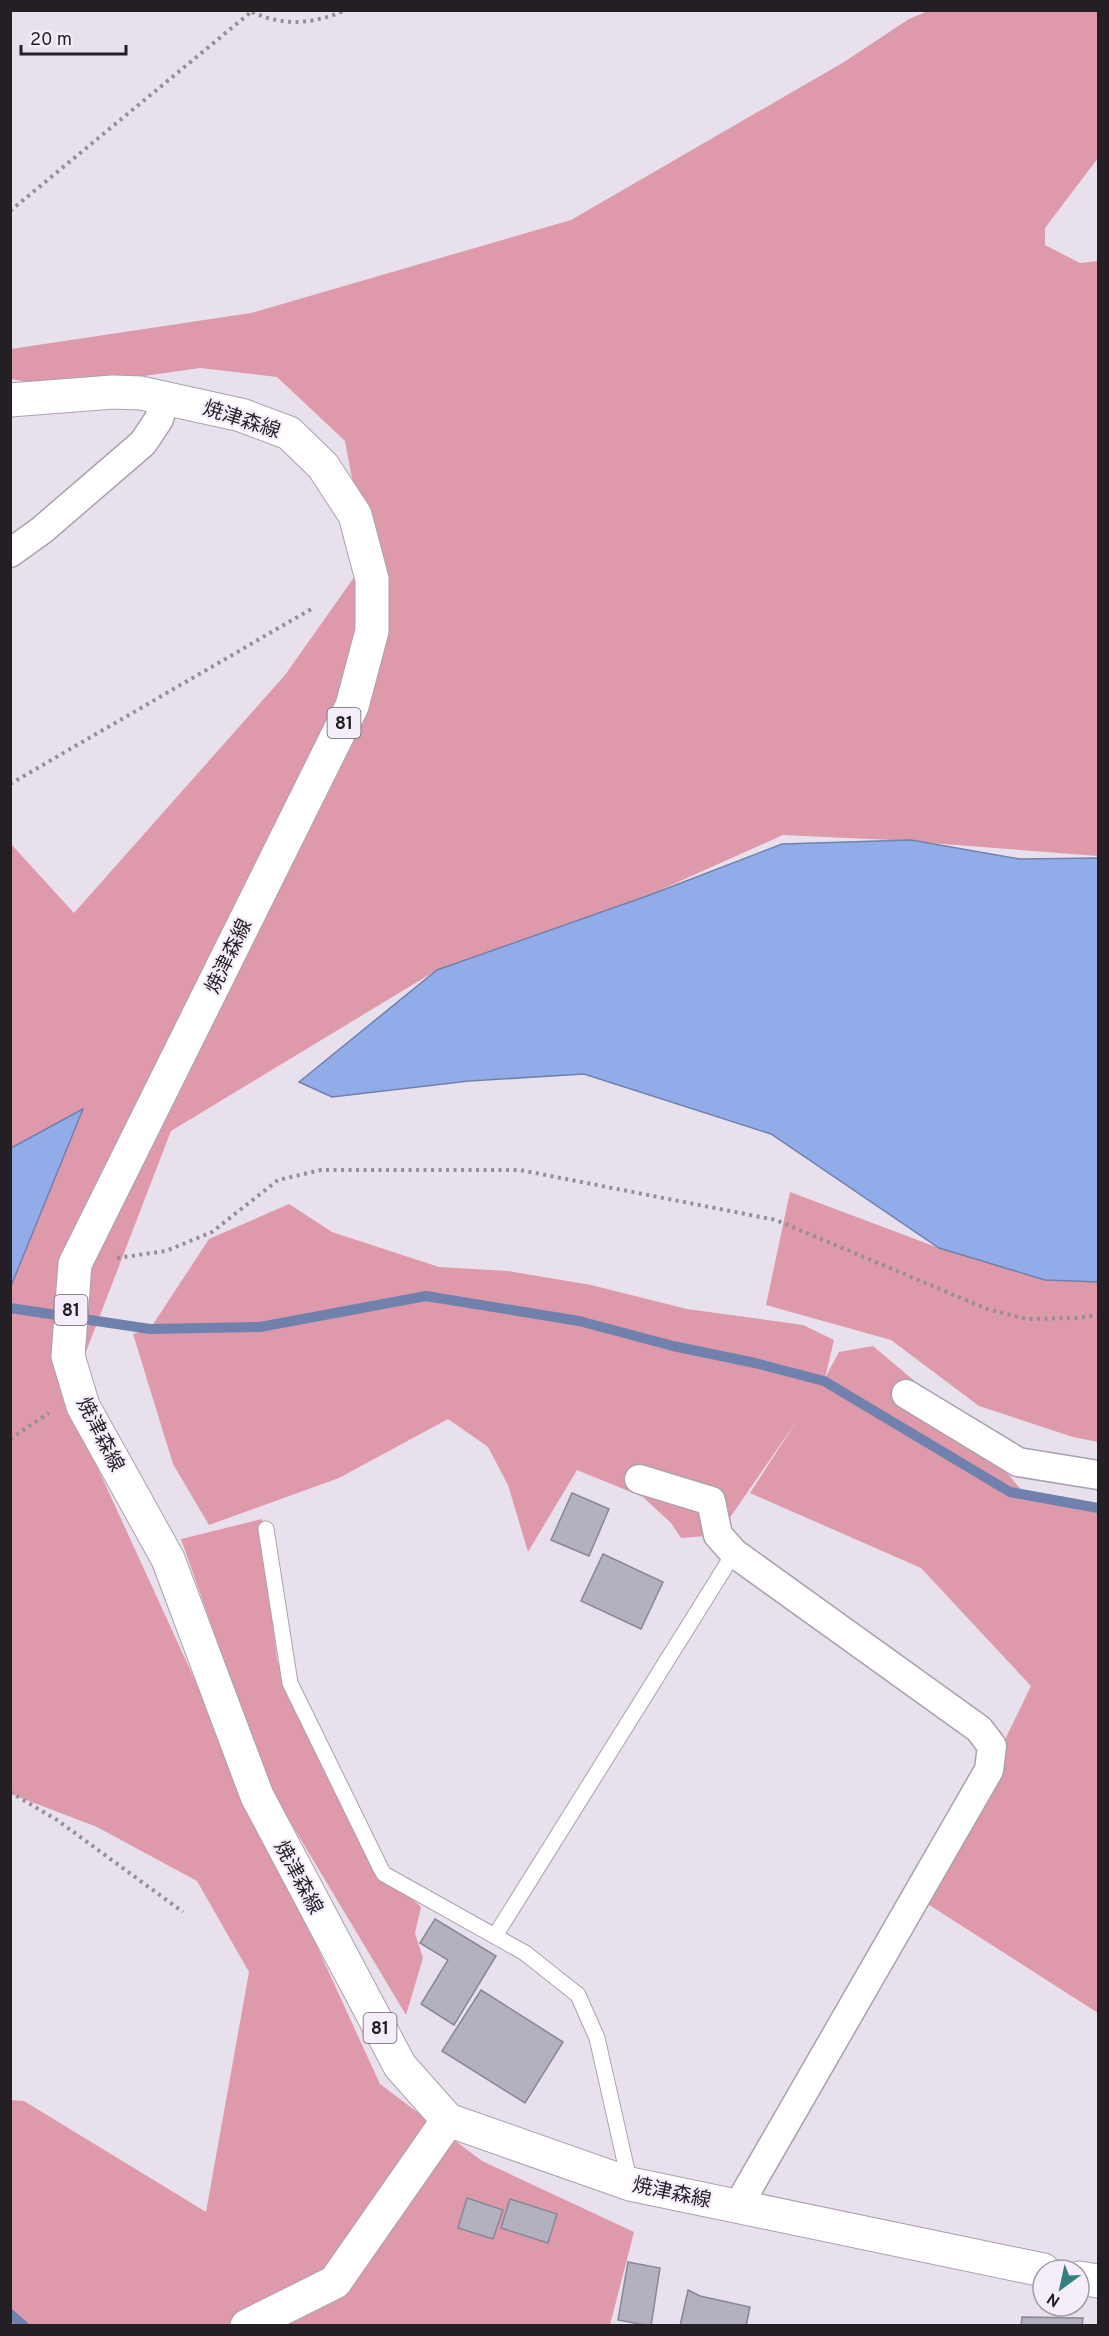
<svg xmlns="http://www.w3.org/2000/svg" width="1109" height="2336" font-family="Overpass,'Noto Sans JP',sans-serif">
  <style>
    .green { fill: #de9aaa }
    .water { fill: #92abe9; stroke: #7181ae; stroke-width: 1.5 }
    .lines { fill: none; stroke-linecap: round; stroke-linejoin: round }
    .stream { stroke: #7181ae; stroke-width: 10 }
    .building { fill: #b3b1c0; stroke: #888795; stroke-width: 1.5 }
    .lane-casing { stroke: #aaa1ad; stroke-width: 17 }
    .street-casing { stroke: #aaa1ad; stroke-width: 31 }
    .secondary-casing { stroke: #aaa1ad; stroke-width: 35 }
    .primary-casing { stroke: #aaa1ad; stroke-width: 35 }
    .path { stroke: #958e98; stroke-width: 4; stroke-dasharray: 3 4.5; stroke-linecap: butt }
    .lane { stroke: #fff; stroke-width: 15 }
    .street { stroke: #fff; stroke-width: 28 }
    .secondary { stroke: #fff; stroke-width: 33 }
    .primary { stroke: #fff; stroke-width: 33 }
    .labels { text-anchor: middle; stroke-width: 4.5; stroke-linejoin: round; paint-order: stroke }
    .shield { fill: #f6edfa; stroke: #625d64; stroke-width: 1.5 }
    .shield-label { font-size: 18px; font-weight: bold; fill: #231f24 }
    .street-label { font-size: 20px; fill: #231f24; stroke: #f6edfa }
  </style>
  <rect width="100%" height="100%" fill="#e9e0ed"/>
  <g class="green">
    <path d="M928,11H1098V158L1045,228V245L1080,263L1098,261V856L891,840L783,835L647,896L437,970L171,1131L67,1401L380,2084L482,2161L634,2232L610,2325H11L10,2100L24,2101L206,2212L249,1972L197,1881L97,1827L11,1794V844L74,913L285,675L367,559L345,441L277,377L200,368L60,388L11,379V349L251,313L571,220L844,62L909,19Z"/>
    <path d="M790,1192L939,1248L1045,1280L1098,1282V1442L1073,1437L979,1406L891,1340L766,1305Z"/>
    <path d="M289,1204L332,1232L439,1267L508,1271L591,1285L687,1309L803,1325L834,1340L825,1378L839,1352L873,1346L969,1427L1023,1492L1066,1497L1098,1511V2013L926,1903L1031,1686L921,1568L750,1493L798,1419L718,1535L681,1538L671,1523L643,1497L577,1470L528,1552L508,1485L488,1447L448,1419L339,1478L209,1525L173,1464L133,1334L150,1329L209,1239Z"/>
    <path d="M262,1519L277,1660L381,1869L421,1907L415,1933L423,1958L406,2015L267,1783L181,1539Z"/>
  </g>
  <g class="water">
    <path d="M911,840L1020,859L1098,858V1282L1045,1280L939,1248L771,1134L584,1074L469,1081L332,1097L299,1082L437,970L647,896L782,844Z"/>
    <path d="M83,1109L11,1286V1148Z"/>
  </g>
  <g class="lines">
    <g class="stream">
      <path d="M10,1308L150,1329L260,1327L426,1296L579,1321L673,1346L755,1363L824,1381L1010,1492L1098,1508"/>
      <path d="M10,2314L24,2326"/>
    </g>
  </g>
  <g class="building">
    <path d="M572,1493L609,1509L589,1556L551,1540Z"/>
    <path d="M603,1554L663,1582L641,1629L581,1601Z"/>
    <path d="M435,1919L496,1956L454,2025L421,2004L448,1960L420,1943Z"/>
    <path d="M481,1990L563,2042L525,2103L442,2051Z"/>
    <path d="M467,2198L503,2210L493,2239L458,2228Z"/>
    <path d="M510,2199L557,2214L548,2243L501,2228Z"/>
    <path d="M628,2262L660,2268L651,2326L618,2320Z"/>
    <path d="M688,2290L700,2296L750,2307L746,2326H680Z"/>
    <path d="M1022,2317L1083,2318L1082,2326H1021Z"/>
  </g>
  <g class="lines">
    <g class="lane-casing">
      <g id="lane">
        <path d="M266,1529L290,1683L381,1869L384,1874L525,1953L578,1995L597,2038L630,2184"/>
        <path d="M495,1936L734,1553"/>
      </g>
    </g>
    <g class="street-casing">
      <g id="street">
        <path d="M10,553L42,530L143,443L159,419L165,397"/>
        <path d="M906,1394L1018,1462L1098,1475"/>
        <path d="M639,1479L711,1501L718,1535L734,1553L979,1729L992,1746L989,1770L738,2206"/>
      </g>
    </g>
    <g class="secondary-casing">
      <path id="secondary" d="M247,2326L335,2282L448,2120"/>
    </g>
    <g class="primary-casing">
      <g id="primary">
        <path d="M10,400L113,392L141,393L241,415L289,433L323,466L355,515L372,579V631L352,706L75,1264L68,1356L83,1406L168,1559L257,1796L400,2066L448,2120L630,2184L1043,2270"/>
        <path d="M1079,2278L1098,2281"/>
      </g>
    </g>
    <g class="path">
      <path d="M252,12C285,27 313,24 346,10"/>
      <path d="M10,211L251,12"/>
      <path d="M10,784L313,608"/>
      <path d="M117,1258L166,1251L212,1232L278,1180L321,1170H520L776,1220L987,1309L1027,1319L1076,1318L1098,1315"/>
      <path d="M10,1439L49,1413"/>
      <path d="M10,1792L57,1820L183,1912"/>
    </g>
    <use href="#lane" class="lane"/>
    <use href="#street" class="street"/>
    <use href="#secondary" class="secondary"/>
    <use href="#primary" class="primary"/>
  </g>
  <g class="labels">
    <g class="shield">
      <rect x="327.5" y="708" width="33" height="30" rx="4.5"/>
      <rect x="54.5" y="1295" width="33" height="30" rx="4.5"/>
      <rect x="363.5" y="2013" width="33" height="30" rx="4.5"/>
    </g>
    <g class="shield-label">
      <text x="344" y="729">81</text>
      <text x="71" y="1316">81</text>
      <text x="380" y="2034">81</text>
    </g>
    <g class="street-label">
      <text transform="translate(242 419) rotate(18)" y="7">焼津森線</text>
      <text transform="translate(228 956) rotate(-64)" y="7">焼津森線</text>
      <text transform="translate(101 1434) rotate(63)" y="7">焼津森線</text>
      <text transform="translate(299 1877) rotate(62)" y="7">焼津森線</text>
      <text transform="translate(672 2192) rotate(12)" y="7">焼津森線</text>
    </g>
  </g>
  <rect width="1109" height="2336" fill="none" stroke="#231f24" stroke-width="24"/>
  <g transform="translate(1061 2288) rotate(213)"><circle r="28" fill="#f6edfa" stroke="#a29ba4" stroke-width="1.5"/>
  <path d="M0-4.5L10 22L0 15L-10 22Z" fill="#367f7e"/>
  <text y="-9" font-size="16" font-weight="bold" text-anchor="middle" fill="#231f24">N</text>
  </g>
  <path d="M21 45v9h105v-9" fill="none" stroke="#231f24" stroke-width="3"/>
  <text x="30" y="45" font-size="18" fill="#231f24" stroke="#f6edfa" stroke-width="4.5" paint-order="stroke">20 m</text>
</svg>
